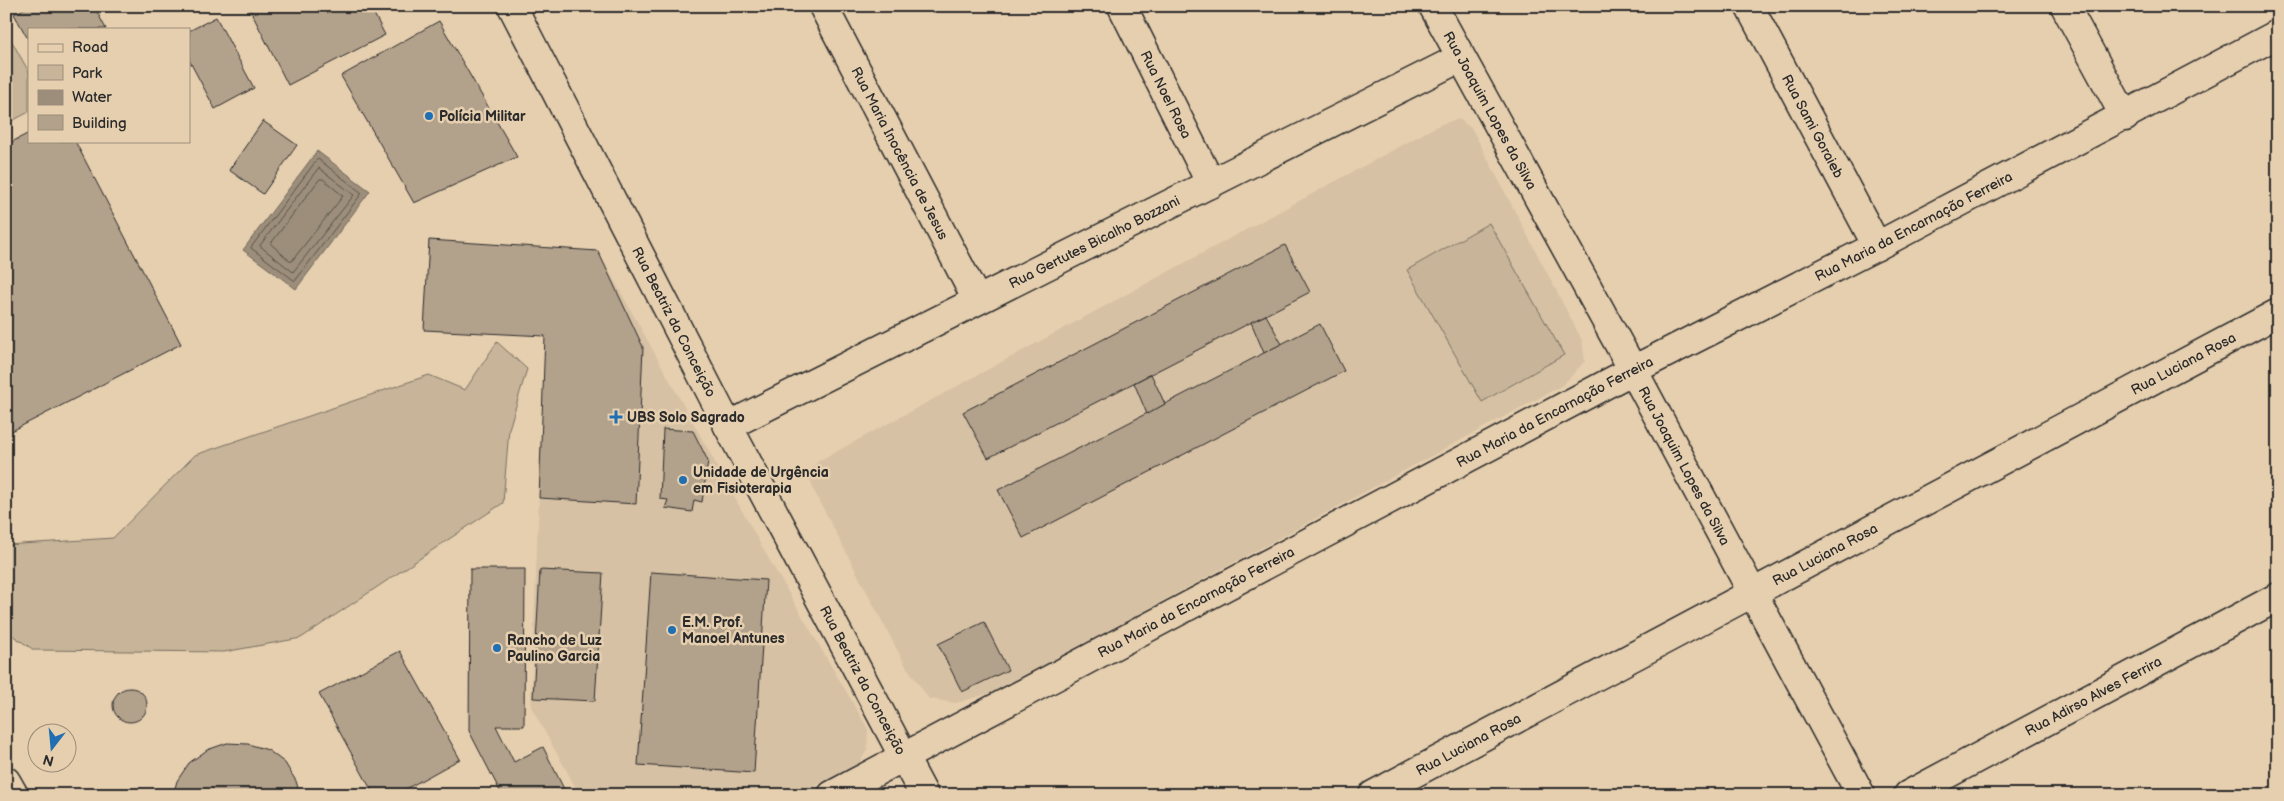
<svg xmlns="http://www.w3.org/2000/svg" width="2284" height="801" font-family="'Balsamiq Sans',sans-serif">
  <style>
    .built { fill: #d6c1a4 }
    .green { fill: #c7b499; stroke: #797062 }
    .water { fill: #9c8e7a; stroke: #6f665a }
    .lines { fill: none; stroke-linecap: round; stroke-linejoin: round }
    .shore { stroke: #58534b; stroke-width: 1 }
    .building { fill: #b2a18b; stroke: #2b2b2b }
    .minor-casing { stroke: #2b2b2b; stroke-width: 31 }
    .minor { stroke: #e6cfaf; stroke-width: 28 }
    .poi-dot { fill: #1f6fb2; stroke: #e6cfaf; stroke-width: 2 }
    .labels { text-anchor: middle; stroke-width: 5; stroke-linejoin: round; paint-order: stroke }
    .street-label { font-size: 14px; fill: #2b2b2b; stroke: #e6cfaf }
    .poi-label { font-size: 14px; font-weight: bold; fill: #2b2b2b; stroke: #e6cfaf; text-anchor: start }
  </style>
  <rect width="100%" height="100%" fill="#e6cfaf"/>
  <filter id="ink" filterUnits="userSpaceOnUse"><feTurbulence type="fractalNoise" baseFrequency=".02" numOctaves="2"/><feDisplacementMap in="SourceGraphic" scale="10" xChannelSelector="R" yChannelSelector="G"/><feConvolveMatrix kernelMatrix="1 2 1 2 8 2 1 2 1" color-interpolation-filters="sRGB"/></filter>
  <g filter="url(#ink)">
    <g class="built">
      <path d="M1459,119L1472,129L1582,340L1585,361L1563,385L994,692L956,703L929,699L904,663L813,489L809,473L817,462L1441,124Z"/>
      <path d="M429,240L598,251L766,554L868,729L867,750L859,763L798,795H580L531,707L545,336Z"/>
    </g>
    <g class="green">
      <path d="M6,31L29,72V112L6,124Z"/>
      <path d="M1489,223L1564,355L1482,402L1407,270Z"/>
      <path d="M497,342L527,369L509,429L503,503L301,638L224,652L34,650L6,631V545L113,538L195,455L429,375L465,390Z"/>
    </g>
    <path class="water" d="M317,151L370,191L296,289L243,250Z"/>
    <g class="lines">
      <g class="shore">
        <path d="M318,159L362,193L295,281L251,248Z"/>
        <path d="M319,168L354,195L293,272L260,246Z"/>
        <path d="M320,179H323L343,196L291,262L271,244Z"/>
      </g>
    </g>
    <g class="building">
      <path d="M29,6H94L106,29H29V41L14,14Z"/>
      <path d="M248,6H370L385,35L288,85Z"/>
      <path d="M216,17L254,88L215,109L189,60V31Z"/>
      <path d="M439,21L517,157L414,203L341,76Z"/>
      <path d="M263,121L297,145L263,194L229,170Z"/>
      <path d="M29,133V141H75L181,344L6,434V145Z"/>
      <path d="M429,240L598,251L643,347L636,504L539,498L545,336L424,330Z"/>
      <path d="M1285,245L1310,292L988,458L963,412Z"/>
      <path d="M1266,315L1282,344L1264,353L1251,322Z"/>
      <path d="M1320,324L1344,371L1023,538L998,490Z"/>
      <path d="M1151,374L1165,404L1147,414L1134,383Z"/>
      <path d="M663,429L693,431L708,461L702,502L694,500L692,512L665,508L668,500L660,499Z"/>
      <path d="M470,569H525L524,726H496L514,762L543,747L567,795H502L469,731Z"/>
      <path d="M540,570L603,573L595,701L533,698Z"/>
      <path d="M651,572L766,580L754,773L638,765Z"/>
      <path d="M984,622L1008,670L962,692L938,644Z"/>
      <path d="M400,651L460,759L395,795H374L319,694Z"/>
      <circle cx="130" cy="705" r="17"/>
      <path d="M227,743L248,744L268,750L285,763L296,781L300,795H173L177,781L189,763L207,750Z"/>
    </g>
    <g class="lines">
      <g class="minor-casing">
        <g id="minor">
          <path id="s1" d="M512,6L728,426L924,795"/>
          <path id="s2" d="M823,6L977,300"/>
          <path id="s3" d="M1122,6L1211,184"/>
          <path id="s4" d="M1433,6L1633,370L1861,795"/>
          <path id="s5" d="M1749,6L1877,246"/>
          <path d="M2065,6L2125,117"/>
          <path id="s6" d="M728,426L1460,58"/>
          <path d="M6,781L14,795"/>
          <path id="s7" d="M832,795L1633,370L1877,246L2278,34"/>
          <path id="s8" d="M1373,795L2278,313"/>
          <path id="s9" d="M1908,795L2278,597"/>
        </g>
      </g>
      <use href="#minor" class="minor"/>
    </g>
  </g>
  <g class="poi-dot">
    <circle cx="429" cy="116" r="5"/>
    <path d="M613.5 409.5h5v5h5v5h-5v5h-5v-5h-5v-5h5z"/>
    <circle cx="683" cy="480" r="5"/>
    <circle cx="672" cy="630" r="5"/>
    <circle cx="497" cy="648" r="5"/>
  </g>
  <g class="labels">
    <g class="street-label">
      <text dy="5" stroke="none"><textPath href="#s3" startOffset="99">Rua Noel Rosa</textPath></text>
      <text dy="5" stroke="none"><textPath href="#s4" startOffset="119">Rua Joaquim Lopes da Silva</textPath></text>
      <text dy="5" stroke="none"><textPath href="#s5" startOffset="136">Rua Sami Goraieb</textPath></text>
      <text dy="5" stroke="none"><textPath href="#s2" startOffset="166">Rua Maria Inocência de Jesus</textPath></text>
      <text dy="5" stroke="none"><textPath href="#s7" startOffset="1222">Rua Maria da Encarnação Ferreira</textPath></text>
      <text dy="5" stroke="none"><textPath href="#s6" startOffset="410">Rua Gertutes Bicalho Bozzani</textPath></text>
      <text dy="5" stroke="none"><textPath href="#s1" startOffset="355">Rua Beatriz da Conceição</textPath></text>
      <text dy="5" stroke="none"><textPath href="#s8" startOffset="918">Rua Luciana Rosa</textPath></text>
      <text dy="5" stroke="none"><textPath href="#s7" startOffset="818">Rua Maria da Encarnação Ferreira</textPath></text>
      <text dy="5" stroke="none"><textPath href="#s4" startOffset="524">Rua Joaquim Lopes da Silva</textPath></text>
      <text dy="5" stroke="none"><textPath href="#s8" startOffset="512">Rua Luciana Rosa</textPath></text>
      <text dy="5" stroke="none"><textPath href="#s7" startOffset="412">Rua Maria da Encarnação Ferreira</textPath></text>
      <text dy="5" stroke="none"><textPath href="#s1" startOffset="760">Rua Beatriz da Conceição</textPath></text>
      <text dy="5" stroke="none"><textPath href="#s9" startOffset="210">Rua Adirso Alves Ferrira</textPath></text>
      <text dy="5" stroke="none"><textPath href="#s8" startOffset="108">Rua Luciana Rosa</textPath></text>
    </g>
    <g class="poi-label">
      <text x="439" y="121">Polícia Militar</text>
      <text x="627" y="422">UBS Solo Sagrado</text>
      <text x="693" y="477">Unidade de Urgência<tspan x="693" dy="16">em Fisioterapia</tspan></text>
      <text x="682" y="627">E.M. Prof.<tspan x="682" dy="16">Manoel Antunes</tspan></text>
      <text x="507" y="645">Rancho de Luz<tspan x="507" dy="16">Paulino Garcia</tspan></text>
    </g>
  </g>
  <rect width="2284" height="801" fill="none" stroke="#e6cfaf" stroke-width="25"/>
  <rect x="12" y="12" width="2259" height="776" fill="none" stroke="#2b2b2b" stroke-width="2" filter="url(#ink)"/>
  <rect x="28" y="28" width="162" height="115" fill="#e6cfaf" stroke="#9b8d7a"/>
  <rect x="38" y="44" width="25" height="8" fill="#e6cfaf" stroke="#9b8d7a"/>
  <text x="72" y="52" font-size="15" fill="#2b2b2b">Road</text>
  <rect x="38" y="65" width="25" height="15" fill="#c7b499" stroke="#9b8d7a"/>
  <text x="72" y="78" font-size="15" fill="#2b2b2b">Park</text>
  <rect x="38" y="90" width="25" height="15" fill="#9c8e7a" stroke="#9b8d7a"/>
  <text x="72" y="102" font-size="15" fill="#2b2b2b">Water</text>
  <rect x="38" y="115" width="25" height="15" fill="#b2a18b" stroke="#9b8d7a"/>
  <text x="72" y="128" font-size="15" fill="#2b2b2b">Building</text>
  <g transform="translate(52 748) rotate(196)"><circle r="24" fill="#e6cfaf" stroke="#9b8d7a"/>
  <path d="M0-4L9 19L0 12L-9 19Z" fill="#1f6fb2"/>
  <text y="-8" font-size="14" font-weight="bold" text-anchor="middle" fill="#2b2b2b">N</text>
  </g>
</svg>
